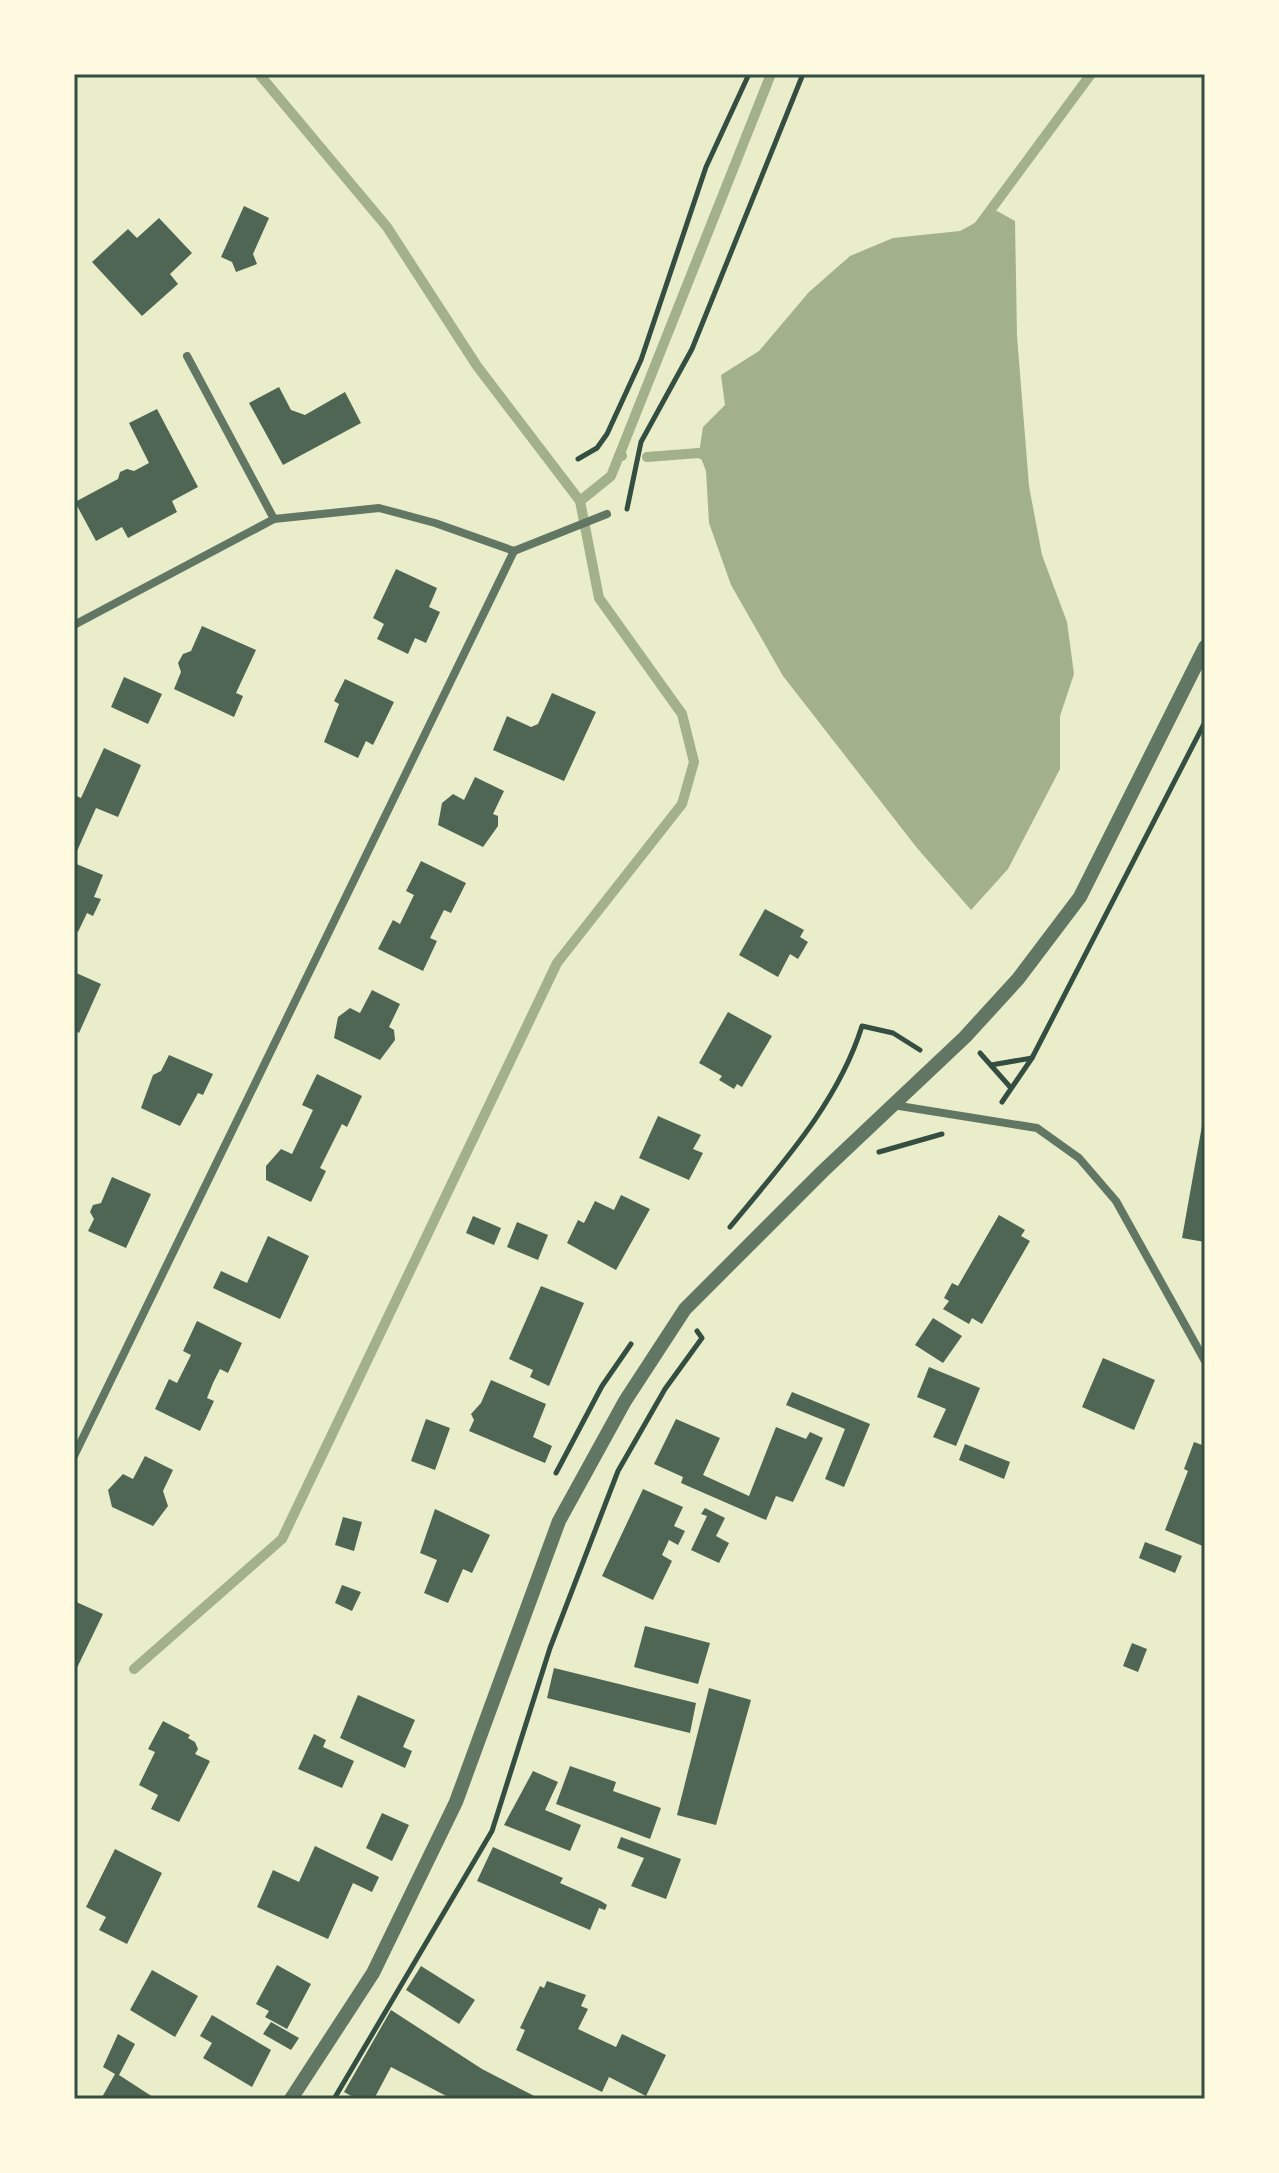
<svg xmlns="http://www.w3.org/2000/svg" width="1279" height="2173" font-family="Quicksand,sans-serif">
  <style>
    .water { fill: #a3b18a }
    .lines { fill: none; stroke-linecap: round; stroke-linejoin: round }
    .stream { stroke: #a3b18a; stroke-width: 10 }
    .building { fill: #4f6655 }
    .path { stroke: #344e41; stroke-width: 5 }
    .minor { stroke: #617663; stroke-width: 8 }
    .tertiary { stroke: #617663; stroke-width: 14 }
    .neatline { fill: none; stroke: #344e41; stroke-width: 3 }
  </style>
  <rect width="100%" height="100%" fill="#e9edc9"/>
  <path class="water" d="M997,211L1015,221L1017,336L1029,486L1042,555L1067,622L1074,674L1060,716V769L1008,869L971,910L917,848L783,676L731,585L709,523L706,471L699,453L703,427L725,405L721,375L759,351L809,292L850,256L893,238L960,231Z"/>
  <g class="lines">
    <g class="stream">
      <path d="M259,74L387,227L477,366L580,501"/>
      <path d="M978,227L1091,74"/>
      <path d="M619,456L771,74"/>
      <path d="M647,457L699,453L712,458"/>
      <path d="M134,1669L282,1539L557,963L682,804L694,762L682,714L599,598L580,501L611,476L619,456H622"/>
    </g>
  </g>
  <g class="building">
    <path d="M244,206L269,218L253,254L257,264L236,272L232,262L221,257Z"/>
    <path d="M159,218L192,253L170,274L178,284L142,316L92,262L128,229L137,238Z"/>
    <path d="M279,387L291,410L305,415L345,392L361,423L283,465L249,403Z"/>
    <path d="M157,409L198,487L172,501L177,512L128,538L122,527L96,541L75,502L118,479L120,472L127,469L134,471L149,463L129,423Z"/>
    <path d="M396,569L437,588L429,607L440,612L426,643L415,638L408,654L377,639L384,624L373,618Z"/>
    <path d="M202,626L256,650L236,693L243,696L234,717L174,689L181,672L178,663L183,654L191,651Z"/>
    <path d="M124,677L162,694L148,724L111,707Z"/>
    <path d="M345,679L394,702L373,745L366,741L358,758L324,742L339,704L334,701Z"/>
    <path d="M552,693L596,712L564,781L493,750L507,716L531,727L538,724Z"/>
    <path d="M104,748L141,765L118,817L96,808L74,858V795L81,798Z"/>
    <path d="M475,777L504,791L493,814L498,816V826L483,847L438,825L442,803L453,794L464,800Z"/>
    <path d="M421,861L466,883L451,913L444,910L430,938L437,941L423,971L378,949L393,920L400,924L414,895L406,891Z"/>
    <path d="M74,863L103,875L94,897L101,899L93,916L87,913L78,932L74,930Z"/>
    <path d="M765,909L804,930L800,937L808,942L798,959L790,954L778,977L739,955Z"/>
    <path d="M74,972L101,984L79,1033L74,1030Z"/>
    <path d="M372,990L400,1004L389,1027L394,1030L395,1040L380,1060L334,1038L338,1017L350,1008L360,1013Z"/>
    <path d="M728,1012L772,1036L742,1087L737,1084L734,1089L719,1080L722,1076L699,1063Z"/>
    <path d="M169,1055L213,1074L203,1095L198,1093L180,1126L141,1108L153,1075L161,1071Z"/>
    <path d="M317,1074L362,1096L347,1127L342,1124L320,1168L326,1171L311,1202L266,1180V1166L281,1149L292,1154L313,1110L302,1105Z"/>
    <path d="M658,1116L701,1135L693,1149L703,1153L689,1180L639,1158Z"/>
    <path d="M1203,1120H1205V1242L1182,1238Z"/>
    <path d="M112,1177L151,1194L126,1248L88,1231L94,1219L90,1212L93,1205L101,1203Z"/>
    <path d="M621,1195L650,1209L616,1270L567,1243L578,1220L584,1223L595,1201L614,1210Z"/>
    <path d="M999,1215L1025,1230L1021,1236L1030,1241L982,1324L972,1318L969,1324L943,1309L949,1301L944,1298L952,1283L958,1286Z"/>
    <path d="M473,1216L501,1228L494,1245L466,1233Z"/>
    <path d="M517,1222L548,1235L538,1260L507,1247Z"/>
    <path d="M268,1236L309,1256L280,1319L213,1288L221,1271L247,1283Z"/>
    <path d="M541,1286L584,1303L549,1386L530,1377L533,1370L509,1359Z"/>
    <path d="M933,1318L962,1336L943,1363L915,1345Z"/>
    <path d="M197,1321L242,1343L228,1373L220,1369L213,1383L207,1398L214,1401L200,1431L155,1409L169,1379L177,1383L191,1355L183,1351Z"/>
    <path d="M1103,1358L1155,1380L1134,1430L1082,1407Z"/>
    <path d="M929,1367L980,1388L956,1446L933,1437L946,1409L917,1397Z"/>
    <path d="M491,1380L546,1404L533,1437L552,1446L545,1463L469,1431L474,1420L471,1414L481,1403Z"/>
    <path d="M792,1392L870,1424L844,1487L825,1479L845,1429L786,1405Z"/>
    <path d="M426,1419L450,1428L435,1470L411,1461Z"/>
    <path d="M676,1419L720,1438L703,1475L749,1496L776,1427L806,1439L810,1432L823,1438L793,1502L776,1496L766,1520L681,1483L683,1477L654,1464Z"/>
    <path d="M1194,1442L1205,1446V1547L1165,1530L1188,1471L1184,1469Z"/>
    <path d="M965,1444L1010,1462L1004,1479L959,1460Z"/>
    <path d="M145,1456L173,1470L163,1491L168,1506L153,1526L112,1507L108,1490L123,1474L133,1479Z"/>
    <path d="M643,1489L683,1507L674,1526L685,1531L678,1545L669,1540L662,1555L672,1561L653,1600L602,1576Z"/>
    <path d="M705,1508L725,1518L716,1536L729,1543L719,1563L691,1550L707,1516L701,1514Z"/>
    <path d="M435,1509L490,1535L472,1573L463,1569L448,1603L424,1593L437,1560L420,1553Z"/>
    <path d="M343,1517L362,1522L354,1551L335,1545Z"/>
    <path d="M1145,1542L1182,1556L1175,1573L1139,1558Z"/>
    <path d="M342,1585L361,1592L352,1611L335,1603Z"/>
    <path d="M74,1601L103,1614L74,1674Z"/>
    <path d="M645,1626L710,1643L698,1684L634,1667Z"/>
    <path d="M1132,1643L1147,1649L1138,1672L1123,1666Z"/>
    <path d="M554,1668L696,1703L690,1733L547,1698Z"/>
    <path d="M709,1688L751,1700L716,1825L677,1815Z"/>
    <path d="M358,1695L415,1720L403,1747L412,1751L405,1768L340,1738Z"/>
    <path d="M163,1721L190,1735L188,1738L195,1742L198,1749L195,1754L210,1761L179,1822L151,1809L158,1795L139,1785L155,1752L148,1749Z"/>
    <path d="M314,1734L326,1740L323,1747L354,1761L342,1788L298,1769Z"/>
    <path d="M570,1766L616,1782L613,1791L661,1808L650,1839L556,1804Z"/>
    <path d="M533,1771L558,1782L545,1810L581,1825L570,1851L504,1825Z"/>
    <path d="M382,1813L409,1825L392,1861L366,1848Z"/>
    <path d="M621,1837L681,1859L666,1899L631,1886L644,1858L617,1848Z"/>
    <path d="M315,1846L379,1877L372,1892L353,1883L328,1939L257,1907L273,1870L299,1882Z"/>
    <path d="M493,1847L563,1878L560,1883L601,1901L607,1905L605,1910L599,1908L590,1930L477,1881Z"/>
    <path d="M115,1849L162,1873L127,1944L99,1930L106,1917L86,1907Z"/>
    <path d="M277,1965L311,1984L287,2029L265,2017L269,2011L256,2004Z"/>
    <path d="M421,1966L475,2000L459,2024L406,1990Z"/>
    <path d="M152,1970L198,1996L175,2037L130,2010Z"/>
    <path d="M547,1981L586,1995L581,2006L588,2009L578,2029L616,2047L622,2034L666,2055L646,2096L609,2077L602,2092L516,2050L525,2030L520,2028L540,1986L544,1988Z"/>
    <path d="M391,2010L482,2069L540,2099H452L391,2067L374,2099H357L344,2092Z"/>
    <path d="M212,2015L271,2050L252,2087L203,2058L212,2043L200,2036Z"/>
    <path d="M271,2022L299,2038L291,2050L263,2034Z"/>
    <path d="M118,2034L135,2044L119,2075L156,2099H101L115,2074L103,2067Z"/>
  </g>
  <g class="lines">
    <g class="path">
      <path d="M578,459L597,448L607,434L641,360L706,167L749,74"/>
      <path d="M627,509L641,442L692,349L803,74"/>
      <path d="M980,1053L1011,1088"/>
      <path d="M991,1065L1032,1058"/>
      <path d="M1002,1102L1032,1058L1205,722"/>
      <path d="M879,1152L942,1134"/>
      <path d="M730,1227C781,1165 838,1103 862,1026L893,1033L920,1050"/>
      <path d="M556,1473L602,1386L631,1344"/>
      <path d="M334,2099L492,1831L550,1648L618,1471L665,1389L702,1338L697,1331"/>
    </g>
    <g class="minor">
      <path d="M187,356L274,519"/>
      <path d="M514,551L607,514"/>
      <path d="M74,625L274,519L379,508L435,523L514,551"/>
      <path d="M893,1105L1037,1128L1079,1158L1116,1201L1205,1361"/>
      <path d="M74,1456L514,551"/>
    </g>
    <path class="tertiary" d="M291,2099L373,1973L456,1802L559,1521L625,1401L685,1309L822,1172L965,1037L1018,979L1080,897L1205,647"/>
  </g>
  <rect width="1279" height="2173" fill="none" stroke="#fefae0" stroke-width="152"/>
  <rect x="76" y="76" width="1127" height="2021" class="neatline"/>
</svg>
